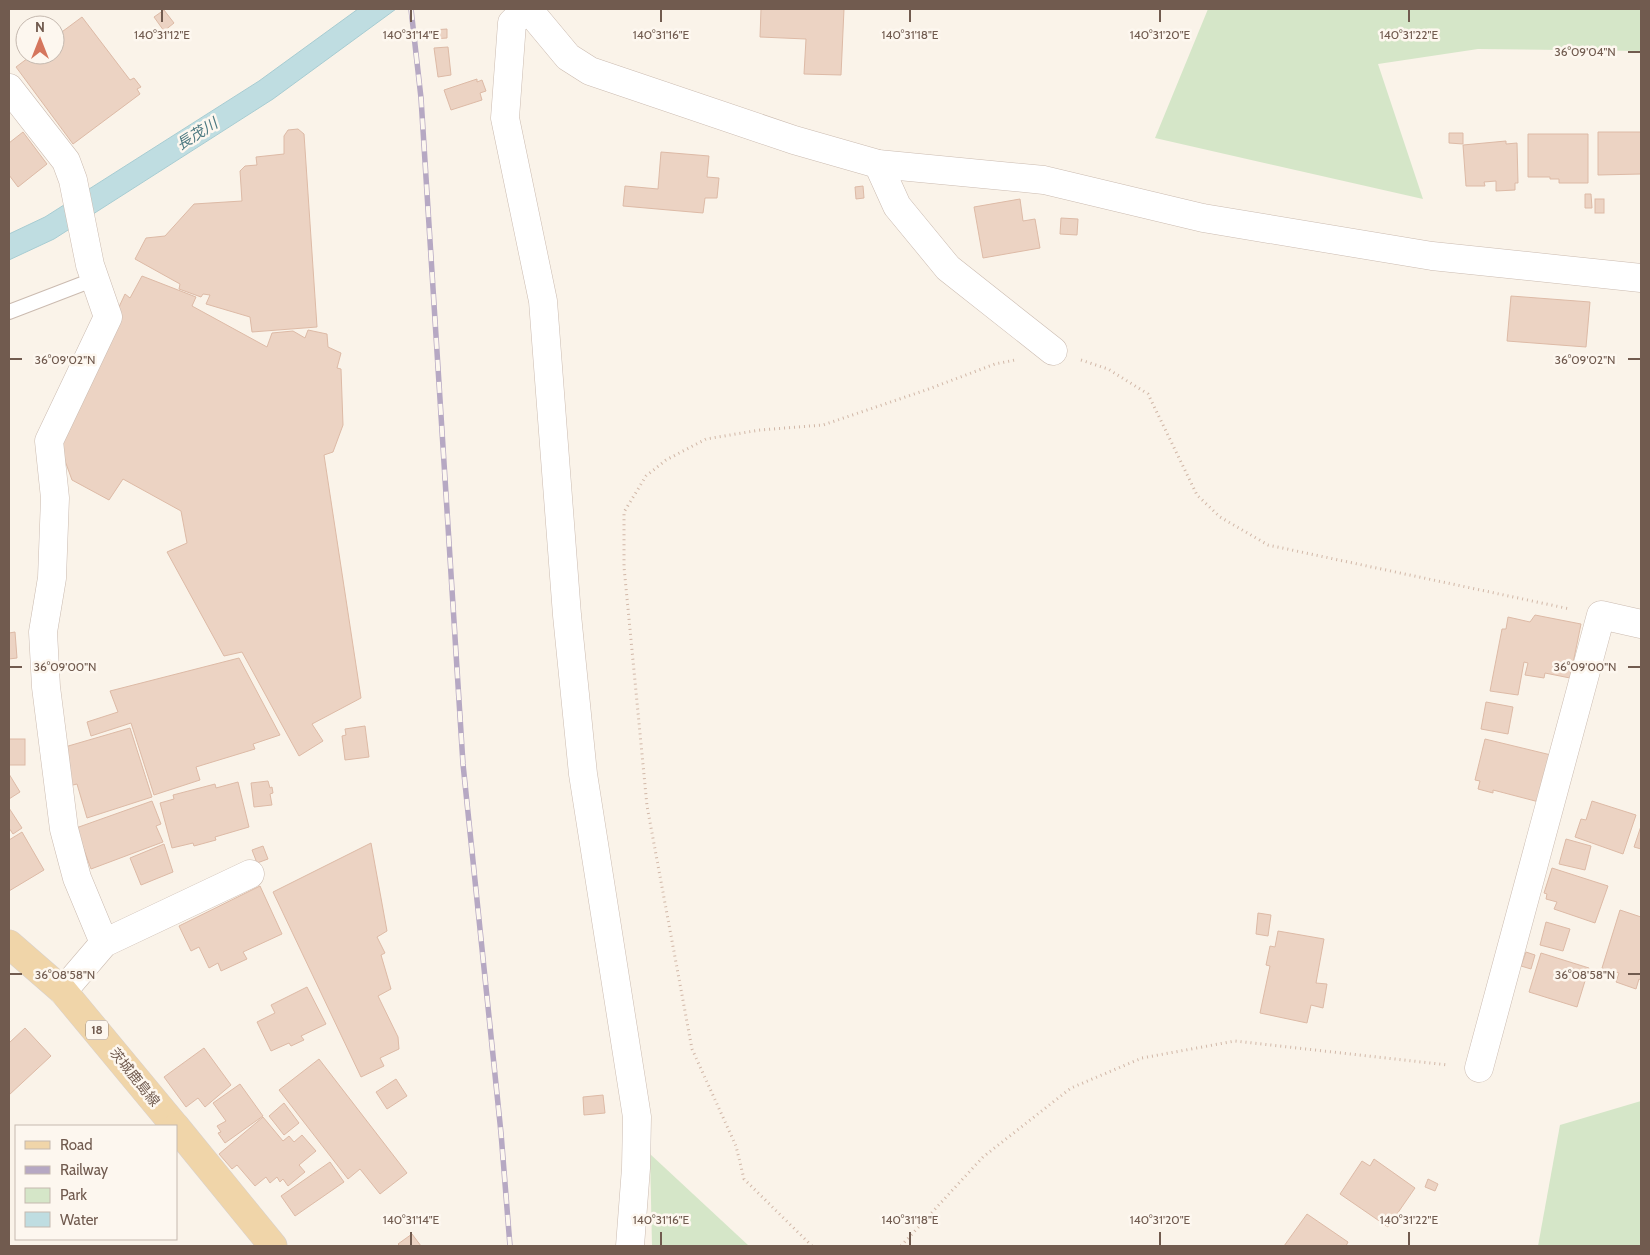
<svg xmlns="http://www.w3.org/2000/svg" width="1650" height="1255" font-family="Cabin,'Noto Sans JP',sans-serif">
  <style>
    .green { fill: #d5e6c8 }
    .water { fill: #bfdde1; stroke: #a7ccd2 }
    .building { fill: #ecd3c3; stroke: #ddbaa6 }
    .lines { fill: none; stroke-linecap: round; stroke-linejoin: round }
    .lane-casing { stroke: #cbbbb0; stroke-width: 16 }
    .street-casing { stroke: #cbbbb0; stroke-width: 29 }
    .primary-casing { stroke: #d7d1ce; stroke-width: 29 }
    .path { stroke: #d1b7a7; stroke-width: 3; stroke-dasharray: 1 4; stroke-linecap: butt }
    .lane { stroke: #fff; stroke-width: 14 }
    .street { stroke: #fff; stroke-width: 28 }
    .primary { stroke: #f0d5a9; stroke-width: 28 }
    .rail-casing { stroke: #b6a8c3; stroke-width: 5.5 }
    .rail { stroke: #fdf7ef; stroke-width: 4; stroke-dasharray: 11; stroke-linecap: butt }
    .ticks { fill: none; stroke: #715b4f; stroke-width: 2 }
    .labels { text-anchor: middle; stroke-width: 5; stroke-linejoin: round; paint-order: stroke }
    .shield { fill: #fdf7ef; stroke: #9b8a7f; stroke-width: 1 }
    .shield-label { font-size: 12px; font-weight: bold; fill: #715b4f }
    .street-label { font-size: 14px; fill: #715b4f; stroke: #fdf7ef }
    .water-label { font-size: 15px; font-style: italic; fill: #4c7981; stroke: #fdf7ef }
    .ticks-label { font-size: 12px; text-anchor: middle; fill: #715b4f; stroke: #fdf7ef; stroke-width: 5; stroke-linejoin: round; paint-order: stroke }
  </style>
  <rect width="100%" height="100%" fill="#faf3e9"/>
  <g class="green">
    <path d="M1208,9H1641V51L1478,49L1378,64L1423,199L1155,138Z"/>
    <path d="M1641,1101V1246H1538L1560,1125Z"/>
    <path d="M650,1154L749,1246H652Z"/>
  </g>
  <path class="water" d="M358,9H396L273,99L54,239L9,260V234L45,217L259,81Z"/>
  <g class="building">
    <path d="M761,9H844L841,75L804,74L806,39L760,37Z"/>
    <path d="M164,10L174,23L164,31L154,17Z"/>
    <path d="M82,17L130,80L134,78L141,87L137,89L140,94L73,144L16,67L32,55H55V37Z"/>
    <path d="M447,29V38L433,39V30Z"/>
    <path d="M448,47L451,75L438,77L434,48Z"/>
    <path d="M477,79V82L482,80L486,91L480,93L482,100L451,110L444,90Z"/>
    <path d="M298,129L304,134L317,327L252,332L250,317L206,304L210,295L203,294L201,297L179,289L180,284L135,259L146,238L165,236L194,204L242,201L240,171L245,166L257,165L256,157L284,154V136L288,130Z"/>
    <path d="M23,132L47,164L18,187L9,175V143Z"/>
    <path d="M1598,132H1641V174L1598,175Z"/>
    <path d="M1449,133H1463V144L1449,143Z"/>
    <path d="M1528,134H1588V183H1559V179H1550V177H1528Z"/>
    <path d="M1506,141V144L1517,143L1518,183H1515V190L1496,191V181L1484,182L1485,186H1466L1463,145Z"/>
    <path d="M661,152L709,156L707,177L719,178L717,198H705L703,213L623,206L625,186L658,189Z"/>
    <path d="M863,186L864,198L856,199L855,187Z"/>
    <path d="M1585,194H1591L1592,208H1585Z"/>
    <path d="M1020,199L1023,221L1035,219L1040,248L983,258L974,207Z"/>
    <rect x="1595" y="199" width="9" height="14"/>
    <path d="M1061,218L1078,219L1077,235L1060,234Z"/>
    <path d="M142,276L196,297L192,306L267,347L272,333L293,331L305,338L308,330L327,334L328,347L341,353L337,368L341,369L343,425L333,452L324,455L361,698L312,724L323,741L299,756L242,652L224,656L167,552L187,543L181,511L123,479L109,500L72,480L60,447L112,322L125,294L130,298Z"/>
    <path d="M1511,296L1590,302L1586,347L1507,341Z"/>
    <path d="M1535,615L1581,624L1570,678L1545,673L1544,678L1525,675L1528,663L1524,662L1518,695L1490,691L1502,629H1506L1508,617L1530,622Z"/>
    <path d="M15,632L17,658L9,659V633Z"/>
    <path d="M239,658L280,735L253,744L255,749L196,767L200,780L154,795L131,723L91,736L87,722L118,712L110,691Z"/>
    <path d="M1486,702L1513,707L1508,734L1481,729Z"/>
    <path d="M365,726L369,757L345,760L342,736L346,735L345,729Z"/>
    <path d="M130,728L152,797L87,818L77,784L69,786L58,749Z"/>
    <rect x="9" y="739" width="16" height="26"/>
    <path d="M1485,739L1551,755L1539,802L1493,790V793L1478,789L1480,781L1475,780Z"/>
    <path d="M9,774L20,792L9,799Z"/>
    <path d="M268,781L270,788L272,787L273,793L270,794L272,805L254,807L251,783Z"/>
    <path d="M238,782L249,827L215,837L216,840L194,846L193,843L172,848L160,803L174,799L173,795L215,784L216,788Z"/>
    <path d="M152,801L161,824L156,826L163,842L91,869L76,828Z"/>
    <path d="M1592,801L1636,815L1623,854L1575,837L1581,819L1586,820Z"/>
    <path d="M9,808L22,828L13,834L9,828Z"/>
    <path d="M1641,826V849L1634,847Z"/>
    <path d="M22,832L44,870L9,891V840Z"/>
    <path d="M1566,839L1591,846L1585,870L1559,864Z"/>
    <path d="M371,843L387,931L377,937L385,953L381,955L391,989L378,996L398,1037L399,1049L380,1058L384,1066L361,1077L273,892Z"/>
    <path d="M164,844L173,872L141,885L130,858Z"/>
    <path d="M263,846L268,859L257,863L252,850Z"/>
    <path d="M1552,868L1608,886L1595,923L1554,909L1557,902L1546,899L1547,894L1544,893Z"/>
    <path d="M260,886L282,934L243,952L247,959L221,971L218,963L209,968L199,947L191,951L179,926Z"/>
    <path d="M1620,910L1641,917V980L1639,979L1636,989L1616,982L1619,973L1602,968Z"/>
    <path d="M1258,913L1271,915L1268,936L1256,934Z"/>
    <path d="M1546,922L1570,929L1563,951L1540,945Z"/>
    <path d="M1278,931L1324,939L1316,983L1327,984L1323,1008L1311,1005L1307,1023L1260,1013L1270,966L1266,965L1270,946L1275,947Z"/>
    <path d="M1526,952L1535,955L1531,969L1521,966Z"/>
    <path d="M1541,953L1589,968L1577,1007L1529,992Z"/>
    <path d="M307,987L326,1024L301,1036L304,1040L291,1046L289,1043L271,1051L257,1022L275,1013L271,1005Z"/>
    <path d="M25,1028L51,1056L9,1095V1043Z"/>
    <path d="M204,1048L231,1085L205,1107L198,1098L186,1107L164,1077Z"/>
    <path d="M319,1059L407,1173L380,1194L360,1169L348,1179L279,1090Z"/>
    <path d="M396,1079L407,1096L387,1109L376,1092Z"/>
    <path d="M240,1084L263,1116L225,1143L218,1133L221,1132L217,1126L226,1121L213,1103Z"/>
    <path d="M603,1095L605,1113L584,1115L583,1097Z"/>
    <path d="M284,1103L299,1123L284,1135L269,1116Z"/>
    <path d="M263,1117L283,1141L289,1136L294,1142L302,1135L316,1151L299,1165L305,1172L288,1186L283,1179L280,1182L277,1177L270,1183L266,1177L255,1186L237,1165L232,1169L219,1154Z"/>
    <path d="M1374,1159L1415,1188L1388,1227L1340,1194L1362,1161L1370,1166Z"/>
    <path d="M330,1162L344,1182L295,1216L281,1196Z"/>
    <path d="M1428,1179L1438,1184L1435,1191L1425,1187Z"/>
    <path d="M1307,1214L1348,1242L1346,1246H1284Z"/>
    <path d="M412,1234L421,1246H400L398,1244Z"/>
  </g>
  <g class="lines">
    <g class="lane-casing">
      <path id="lane" d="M9,312L95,279"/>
    </g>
    <g class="street-casing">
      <g id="street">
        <path d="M526,9L512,23L505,118L543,301L567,615L583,774L637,1117L636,1168L630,1246"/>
        <path d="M528,9L568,57L590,71L794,140L878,164L1044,180L1203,218L1432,256L1641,278"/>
        <path d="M9,88L66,161L73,180L90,265L108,317L49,441L55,498L52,578L43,632L46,687L64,829L77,878L104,943"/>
        <path d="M878,164L897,206L948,268L1053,351"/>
        <path d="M63,991L104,943L250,874"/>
        <path d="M1479,1068L1601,615L1641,624"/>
      </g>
    </g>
    <g class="primary-casing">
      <g id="primary">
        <path d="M9,944L63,991L175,1126"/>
        <path d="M176,1127L273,1246"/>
      </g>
    </g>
    <g class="path">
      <path d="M1081,360L1108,369L1148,394L1197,495L1220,517L1268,545L1570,609"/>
      <path d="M812,1246L744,1179L736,1146L692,1049L647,806L624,567V512L646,476L666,460L706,439L760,430L823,425L926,390L995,364L1015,360"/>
      <path d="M901,1246L983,1157L1071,1088L1142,1058L1235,1041L1448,1065"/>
    </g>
    <use href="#lane" class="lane"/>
    <use href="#street" class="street"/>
    <use href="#primary" class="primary"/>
    <g class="rail-casing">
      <path id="rail" d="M411,9L421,98L463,764L501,1133L510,1246"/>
    </g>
    <use href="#rail" class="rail"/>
  </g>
  <path class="ticks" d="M162,10V22M411,10V22M661,10V22M910,10V22M1160,10V22M1409,10V22M1628,52H1640M10,359H22M1628,359H1640M10,667H22M1628,667H1640M10,974H22M1628,974H1640M411,1232V1245M661,1232V1245M910,1232V1245M1160,1232V1245M1409,1232V1245"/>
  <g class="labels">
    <rect class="shield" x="86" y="1020.5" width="22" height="19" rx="4"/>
    <g class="shield-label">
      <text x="97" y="1034">18</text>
    </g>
    <g class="street-label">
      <text transform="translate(135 1077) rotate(51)" y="5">茨城鹿島線</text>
    </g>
    <g class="water-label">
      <text transform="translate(197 134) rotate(-32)" y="5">長茂川</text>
    </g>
  </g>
  <g class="ticks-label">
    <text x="162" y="39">140°31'12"E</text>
    <text x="411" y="39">140°31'14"E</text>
    <text x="661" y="39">140°31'16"E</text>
    <text x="910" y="39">140°31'18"E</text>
    <text x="1160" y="39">140°31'20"E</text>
    <text x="1409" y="39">140°31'22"E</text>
    <text x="1585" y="56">36°09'04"N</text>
    <text x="65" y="364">36°09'02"N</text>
    <text x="1585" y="364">36°09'02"N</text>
    <text x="65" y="671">36°09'00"N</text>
    <text x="1585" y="671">36°09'00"N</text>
    <text x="65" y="979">36°08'58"N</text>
    <text x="1585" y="979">36°08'58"N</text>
    <text x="411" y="1224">140°31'14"E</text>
    <text x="661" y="1224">140°31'16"E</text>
    <text x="910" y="1224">140°31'18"E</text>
    <text x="1160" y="1224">140°31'20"E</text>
    <text x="1409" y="1224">140°31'22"E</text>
  </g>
  <rect width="1650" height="1255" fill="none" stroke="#715b4f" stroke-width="20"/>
  <rect x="15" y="1125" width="162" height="115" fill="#fdf7ef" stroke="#c5b9af"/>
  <rect x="25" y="1141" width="25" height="8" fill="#f0d5a9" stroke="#c5b9af"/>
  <text x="60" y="1150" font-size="15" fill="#715b4f">Road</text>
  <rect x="25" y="1166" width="25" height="8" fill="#b6a8c3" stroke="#c5b9af"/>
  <text x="60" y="1175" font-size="15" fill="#715b4f">Railway</text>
  <rect x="25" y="1188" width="25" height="15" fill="#d5e6c8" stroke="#c5b9af"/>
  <text x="60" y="1200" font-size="15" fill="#715b4f">Park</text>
  <rect x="25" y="1212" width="25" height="15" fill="#bfdde1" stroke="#c5b9af"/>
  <text x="60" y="1225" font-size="15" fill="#715b4f">Water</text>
  <g transform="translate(40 40)"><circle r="24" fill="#fdf7ef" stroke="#c5b9af"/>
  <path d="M0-4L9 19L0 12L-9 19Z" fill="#d5765d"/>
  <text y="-8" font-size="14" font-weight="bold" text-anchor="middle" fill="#715b4f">N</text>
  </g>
</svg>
